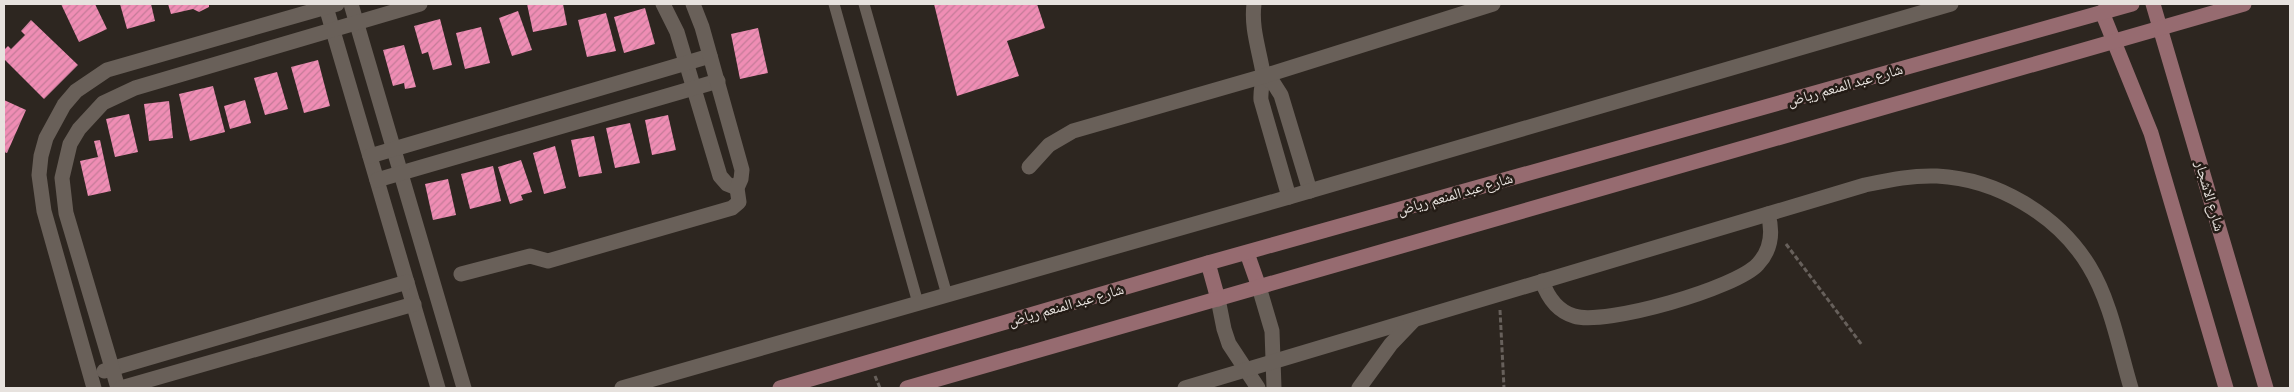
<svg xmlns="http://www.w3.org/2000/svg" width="2294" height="392" font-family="'Source Sans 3','Noto Naskh Arabic',sans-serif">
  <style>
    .building { fill: url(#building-hatch) }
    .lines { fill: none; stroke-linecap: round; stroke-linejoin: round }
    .path { stroke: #67605b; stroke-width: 3; stroke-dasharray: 5 2.5; stroke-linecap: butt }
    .lane { stroke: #696059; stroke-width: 11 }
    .street { stroke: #696059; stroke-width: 15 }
    .secondary { stroke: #966b70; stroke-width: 15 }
    .labels { text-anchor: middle; stroke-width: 5; stroke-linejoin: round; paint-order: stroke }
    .street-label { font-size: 15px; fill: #e7e2de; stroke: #241c16 }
  </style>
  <defs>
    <pattern id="building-hatch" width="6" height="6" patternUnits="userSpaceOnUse" patternTransform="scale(1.25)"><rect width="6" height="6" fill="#ef8db4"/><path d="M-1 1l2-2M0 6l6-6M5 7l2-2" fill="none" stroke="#c47b98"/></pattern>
  </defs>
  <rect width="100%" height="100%" fill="#2d2620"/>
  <g class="building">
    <path d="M61,4H95L107,29L79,42Z"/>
    <path d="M120,4H151L155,21L127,29Z"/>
    <path d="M168,4H209V7L199,12L193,9L171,14Z"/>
    <path d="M527,4H563L567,25L533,32Z"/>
    <path d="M934,4H1037L1045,28L1007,41L1019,76L957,96Z"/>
    <path d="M645,8L655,44L624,53L614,17Z"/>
    <path d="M518,11L532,50L512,56L499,18Z"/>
    <path d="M606,13L616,51L587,57L578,20Z"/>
    <path d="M440,19L452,65L433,70L428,52L422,54L414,26Z"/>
    <path d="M31,20L78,65L44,99L4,59V50L8,46L11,49L25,35L21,31Z"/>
    <path d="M481,27L490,63L465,69L456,33Z"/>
    <path d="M758,28L768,73L740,79L731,34Z"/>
    <path d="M404,45L416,87L405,89L404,83L393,86L383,50Z"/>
    <path d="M318,60L330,106L304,113L291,67Z"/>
    <path d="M277,72L288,109L265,115L254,78Z"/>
    <path d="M213,86L225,132L190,141L179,94Z"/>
    <path d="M4,100L26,110L7,153L4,152Z"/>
    <path d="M245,100L251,123L230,129L224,106Z"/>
    <path d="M169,101L173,138L149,141L144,104Z"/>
    <path d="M129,114L138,152L115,157L106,119Z"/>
    <path d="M668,115L676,150L652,155L645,120Z"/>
    <path d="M630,123L640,163L615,168L606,128Z"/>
    <path d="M594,136L602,173L579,177L571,140Z"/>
    <path d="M100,140L111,191L88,196L80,161L98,157L94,141Z"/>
    <path d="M555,146L566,188L544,194L533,153Z"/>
    <path d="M521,160L532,192L521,195L523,200L510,204L498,167Z"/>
    <path d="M493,166L501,201L470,209L461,174Z"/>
    <path d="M448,179L456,215L433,220L425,184Z"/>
  </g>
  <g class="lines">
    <g class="path">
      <path d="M1786,244L1862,345"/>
      <path d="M1500,310L1504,388"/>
      <path d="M875,376L880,388"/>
    </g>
    <g class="lane">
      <path d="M834,4L918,303"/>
      <path d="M864,4L947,295"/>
    </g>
    <g class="street">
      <path d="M351,4L464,388"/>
      <path d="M663,4L677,32L720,176L727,184L737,188"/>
      <path d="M1254,4C1251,28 1259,49 1263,73C1264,80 1260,90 1261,100L1289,197"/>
      <path d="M326,7L438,388"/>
      <path d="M1264,76L1274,84L1281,95L1310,191"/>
      <path d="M370,156L710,56"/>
      <path d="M1029,167L1049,145L1073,131L1264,76L1493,4"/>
      <path d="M377,180L718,81"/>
      <path d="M461,274L530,256L548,261L732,208L739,202L737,188L741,179L742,170L702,27L693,4"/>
      <path d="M1542,281C1548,298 1557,311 1574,316C1605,326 1737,288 1758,264C1771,250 1773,232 1768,214"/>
      <path d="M1259,287L1272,331L1274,388"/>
      <path d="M1218,299L1224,329L1229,344L1258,388"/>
      <path d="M104,371L407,282"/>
      <path d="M94,388L44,211L39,175L41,156L46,138L64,105L76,91L107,70L337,4"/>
      <path d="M118,388L66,213L62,178L70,144L79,129L103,103L135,88L420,4"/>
      <path d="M121,388L414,304"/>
      <path d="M622,388L1289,197L1951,4"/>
      <path d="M1185,388L1865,185C1889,180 1912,175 1937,176C1997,179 2058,215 2089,266C2111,302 2119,348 2131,388"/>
      <path d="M1359,388L1391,344L1413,321"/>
    </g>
    <g class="secondary">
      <path d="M2153,4L2266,388"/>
      <path d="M2102,12L2151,133L2226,388"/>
      <path d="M1247,253L1259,287"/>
      <path d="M1208,263L1218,299"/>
      <path d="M780,388L1208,263L2132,4"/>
      <path d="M907,388L2244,4"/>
    </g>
  </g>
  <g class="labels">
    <g class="street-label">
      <text transform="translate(1845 85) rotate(-16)" y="5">شارع عبد المنعم رياض</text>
      <text transform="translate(1455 194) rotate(-16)" y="5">شارع عبد المنعم رياض</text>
      <text transform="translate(2210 196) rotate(74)" y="5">شارع الاشجار</text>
      <text transform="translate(1066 305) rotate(-16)" y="5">شارع عبد المنعم رياض</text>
    </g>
  </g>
  <rect width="2294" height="392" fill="none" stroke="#e7e2de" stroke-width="10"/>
</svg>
